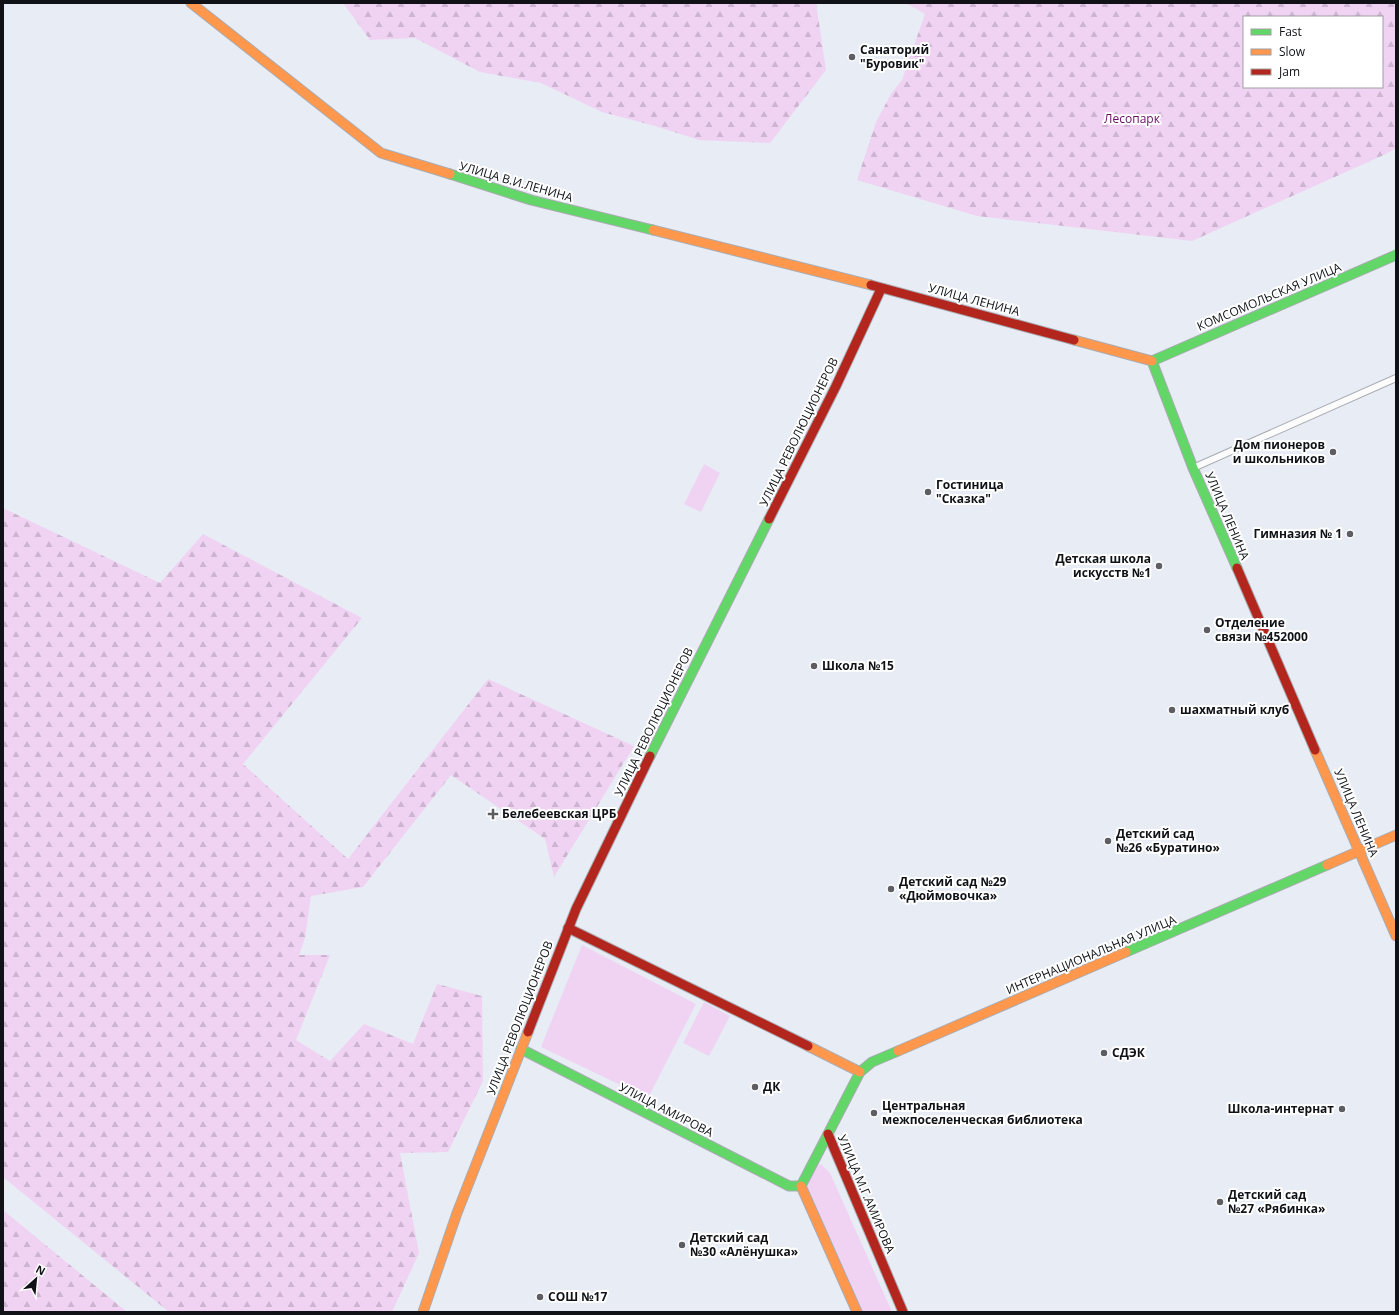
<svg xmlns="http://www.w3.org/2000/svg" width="1399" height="1315" font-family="'Open Sans',sans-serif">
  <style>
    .green { fill: #f0d3f3 }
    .forest { fill: url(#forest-firs); fill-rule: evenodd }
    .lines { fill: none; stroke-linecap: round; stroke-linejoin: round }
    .street-casing { stroke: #a9acb2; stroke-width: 8 }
    .fast-casing { stroke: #a9acb2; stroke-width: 11 }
    .slow-casing { stroke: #a9acb2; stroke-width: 11 }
    .jam-casing { stroke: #a9acb2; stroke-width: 11 }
    .street { stroke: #fcfcfd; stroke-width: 6 }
    .fast { stroke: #63d668; stroke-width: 9 }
    .slow { stroke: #ff974d; stroke-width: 9 }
    .jam { stroke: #b3261e; stroke-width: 9 }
    .poi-dot { fill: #5c5e64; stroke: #fff; stroke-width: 1.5 }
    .labels { text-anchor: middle; stroke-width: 4; stroke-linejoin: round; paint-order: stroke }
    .poi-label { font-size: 12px; font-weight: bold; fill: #101217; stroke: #fff; text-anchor: start }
    .park-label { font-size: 12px; fill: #650c64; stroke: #fff }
    .street-label { font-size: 12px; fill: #101217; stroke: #fff }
  </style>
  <defs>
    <pattern id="forest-firs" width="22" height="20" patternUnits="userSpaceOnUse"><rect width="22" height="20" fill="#f0d3f3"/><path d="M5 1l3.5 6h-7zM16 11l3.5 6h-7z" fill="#cdb4d0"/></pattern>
  </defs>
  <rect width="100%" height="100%" fill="#e8ecf4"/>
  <g class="green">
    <path d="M704,464L720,473L701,512L684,504Z"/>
    <path d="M582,945L696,1004L648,1098L541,1047Z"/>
    <path d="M704,1002L730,1016L709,1056L683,1043Z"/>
    <path d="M821,1164L830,1173L892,1312H862L805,1183L810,1168Z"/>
  </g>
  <g class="forest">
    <path d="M343,3H816L826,70L770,143L699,140L655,126L602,112L541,83L480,72L415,38L370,40Z"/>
    <path d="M906,3H1396V148L1386,154L1192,241L977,216L857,180L876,122L891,94L902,80L925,14ZM1244,17H1382V87H1244Z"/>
    <path d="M3,508L160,583L203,534L362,618L243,764L348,859L488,679L634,746L554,877L545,839L451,775L363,887L311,896L305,938L299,955H330L296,1040L330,1061L364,1024L413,1044L437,984L482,996L483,1081L448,1152L400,1153L419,1253L392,1312H169L3,1177Z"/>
    <path d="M3,1210L127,1312H3Z"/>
  </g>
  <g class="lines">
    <g class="street-casing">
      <path id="street" d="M1193,468L1396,378"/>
    </g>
    <g class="fast-casing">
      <g id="fast">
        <path d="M450,174L531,200L653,230"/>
        <path d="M1152,361L1193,468L1237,568"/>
        <path d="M1152,361L1396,255"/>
        <path d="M650,756L769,519"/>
        <path d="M1126,952L1327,865"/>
        <path d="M521,1049L789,1186H801"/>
        <path d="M801,1186L860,1072L872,1062L898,1051"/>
      </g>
    </g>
    <g class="slow-casing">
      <g id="slow">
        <path d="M191,3L381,153L450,174"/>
        <path d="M653,230L871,285"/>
        <path d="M1074,340L1152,361"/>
        <path d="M1315,750L1396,936"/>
        <path d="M1327,865L1396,835"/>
        <path d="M808,1046L860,1072"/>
        <path d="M898,1051L1126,952"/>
        <path d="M801,1186L857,1312"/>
        <path d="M423,1312L457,1213L528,1032"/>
      </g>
    </g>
    <g class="jam-casing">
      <g id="jam">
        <path d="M871,285L1074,340"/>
        <path d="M769,519L836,386L881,289"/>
        <path d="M1237,568L1315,750"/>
        <path d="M568,928L808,1046"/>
        <path d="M528,1032L576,909L650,756"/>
        <path d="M828,1134L903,1312"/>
      </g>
    </g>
    <use href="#street" class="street"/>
    <use href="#fast" class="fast"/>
    <use href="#slow" class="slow"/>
    <use href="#jam" class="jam"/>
  </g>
  <g class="poi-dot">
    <circle cx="852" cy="57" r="4"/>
    <circle cx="1333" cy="452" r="4"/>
    <circle cx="928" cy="492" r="4"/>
    <circle cx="1350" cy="534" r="4"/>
    <circle cx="1159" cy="566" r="4"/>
    <circle cx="1207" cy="630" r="4"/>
    <circle cx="814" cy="666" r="4"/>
    <circle cx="1172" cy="710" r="4"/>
    <path d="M491 808h4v4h4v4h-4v4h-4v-4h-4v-4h4z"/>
    <circle cx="1108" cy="841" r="4"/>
    <circle cx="891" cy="889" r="4"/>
    <circle cx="1104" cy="1053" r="4"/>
    <circle cx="755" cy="1087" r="4"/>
    <circle cx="1342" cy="1109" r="4"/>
    <circle cx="874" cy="1113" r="4"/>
    <circle cx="1220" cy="1202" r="4"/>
    <circle cx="682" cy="1245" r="4"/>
    <circle cx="540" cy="1297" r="4"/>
  </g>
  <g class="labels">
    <g class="poi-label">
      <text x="860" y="54">Санаторий<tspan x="860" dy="14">"Буровик"</tspan></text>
      <text x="1325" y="449" text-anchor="end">Дом пионеров<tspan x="1325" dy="14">и школьников</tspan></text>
      <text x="936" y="489">Гостиница<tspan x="936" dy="14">"Сказка"</tspan></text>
      <text x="1342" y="538" text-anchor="end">Гимназия № 1</text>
      <text x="1151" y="563" text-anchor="end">Детская школа<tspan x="1151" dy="14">искусств №1</tspan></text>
      <text x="1215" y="627">Отделение<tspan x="1215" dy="14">связи №452000</tspan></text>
      <text x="822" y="670">Школа №15</text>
      <text x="1180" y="714">шахматный клуб</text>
      <text x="502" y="818">Белебеевская ЦРБ</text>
      <text x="1116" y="838">Детский сад<tspan x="1116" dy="14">№26 «Буратино»</tspan></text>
      <text x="899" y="886">Детский сад №29<tspan x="899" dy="14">«Дюймовочка»</tspan></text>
      <text x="1112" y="1057">СДЭК</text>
      <text x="763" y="1091">ДК</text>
      <text x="882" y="1110">Центральная<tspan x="882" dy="14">межпоселенческая библиотека</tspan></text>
      <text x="1334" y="1113" text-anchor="end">Школа-интернат</text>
      <text x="1228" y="1199">Детский сад<tspan x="1228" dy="14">№27 «Рябинка»</tspan></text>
      <text x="690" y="1242">Детский сад<tspan x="690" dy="14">№30 «Алёнушка»</tspan></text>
      <text x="548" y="1301">СОШ №17</text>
    </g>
    <g class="park-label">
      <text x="1132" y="123">Лесопарк</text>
    </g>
    <g class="street-label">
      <text transform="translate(516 182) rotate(16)" y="4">УЛИЦА В.И.ЛЕНИНА</text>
      <text transform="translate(1269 297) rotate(-23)" y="4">КОМСОМОЛЬСКАЯ УЛИЦА</text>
      <text transform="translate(974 300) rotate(15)" y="4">УЛИЦА ЛЕНИНА</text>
      <text transform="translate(799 432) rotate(-64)" y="4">УЛИЦА РЕВОЛЮЦИОНЕРОВ</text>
      <text transform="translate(1227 516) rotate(67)" y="4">УЛИЦА ЛЕНИНА</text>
      <text transform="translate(654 722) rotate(-64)" y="4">УЛИЦА РЕВОЛЮЦИОНЕРОВ</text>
      <text transform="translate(1356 813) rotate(67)" y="4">УЛИЦА ЛЕНИНА</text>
      <text transform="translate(1091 955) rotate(-23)" y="4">ИНТЕРНАЦИОНАЛЬНАЯ УЛИЦА</text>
      <text transform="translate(520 1018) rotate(-69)" y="4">УЛИЦА РЕВОЛЮЦИОНЕРОВ</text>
      <text transform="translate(666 1110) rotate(27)" y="4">УЛИЦА АМИРОВА</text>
      <text transform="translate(866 1194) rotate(67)" y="4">УЛИЦА М.Г.АМИРОВА</text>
    </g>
  </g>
  <rect width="1399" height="1315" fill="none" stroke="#101217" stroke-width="8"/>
  <rect x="1243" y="16" width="140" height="72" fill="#ffffff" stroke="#9fa0a2"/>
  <rect x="1251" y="29" width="20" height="6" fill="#63d668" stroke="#9fa0a2"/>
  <text x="1279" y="36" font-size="12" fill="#101217">Fast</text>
  <rect x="1251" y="49" width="20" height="6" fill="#ff974d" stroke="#9fa0a2"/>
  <text x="1279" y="56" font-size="12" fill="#101217">Slow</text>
  <rect x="1251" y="69" width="20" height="6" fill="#b3261e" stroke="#9fa0a2"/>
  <text x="1279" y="76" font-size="12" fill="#101217">Jam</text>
  <g transform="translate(36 1279) rotate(27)" stroke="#ffffff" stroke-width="3" paint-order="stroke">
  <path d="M0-3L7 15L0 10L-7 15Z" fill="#101217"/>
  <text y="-6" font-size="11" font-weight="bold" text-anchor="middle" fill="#101217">N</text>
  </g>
</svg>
